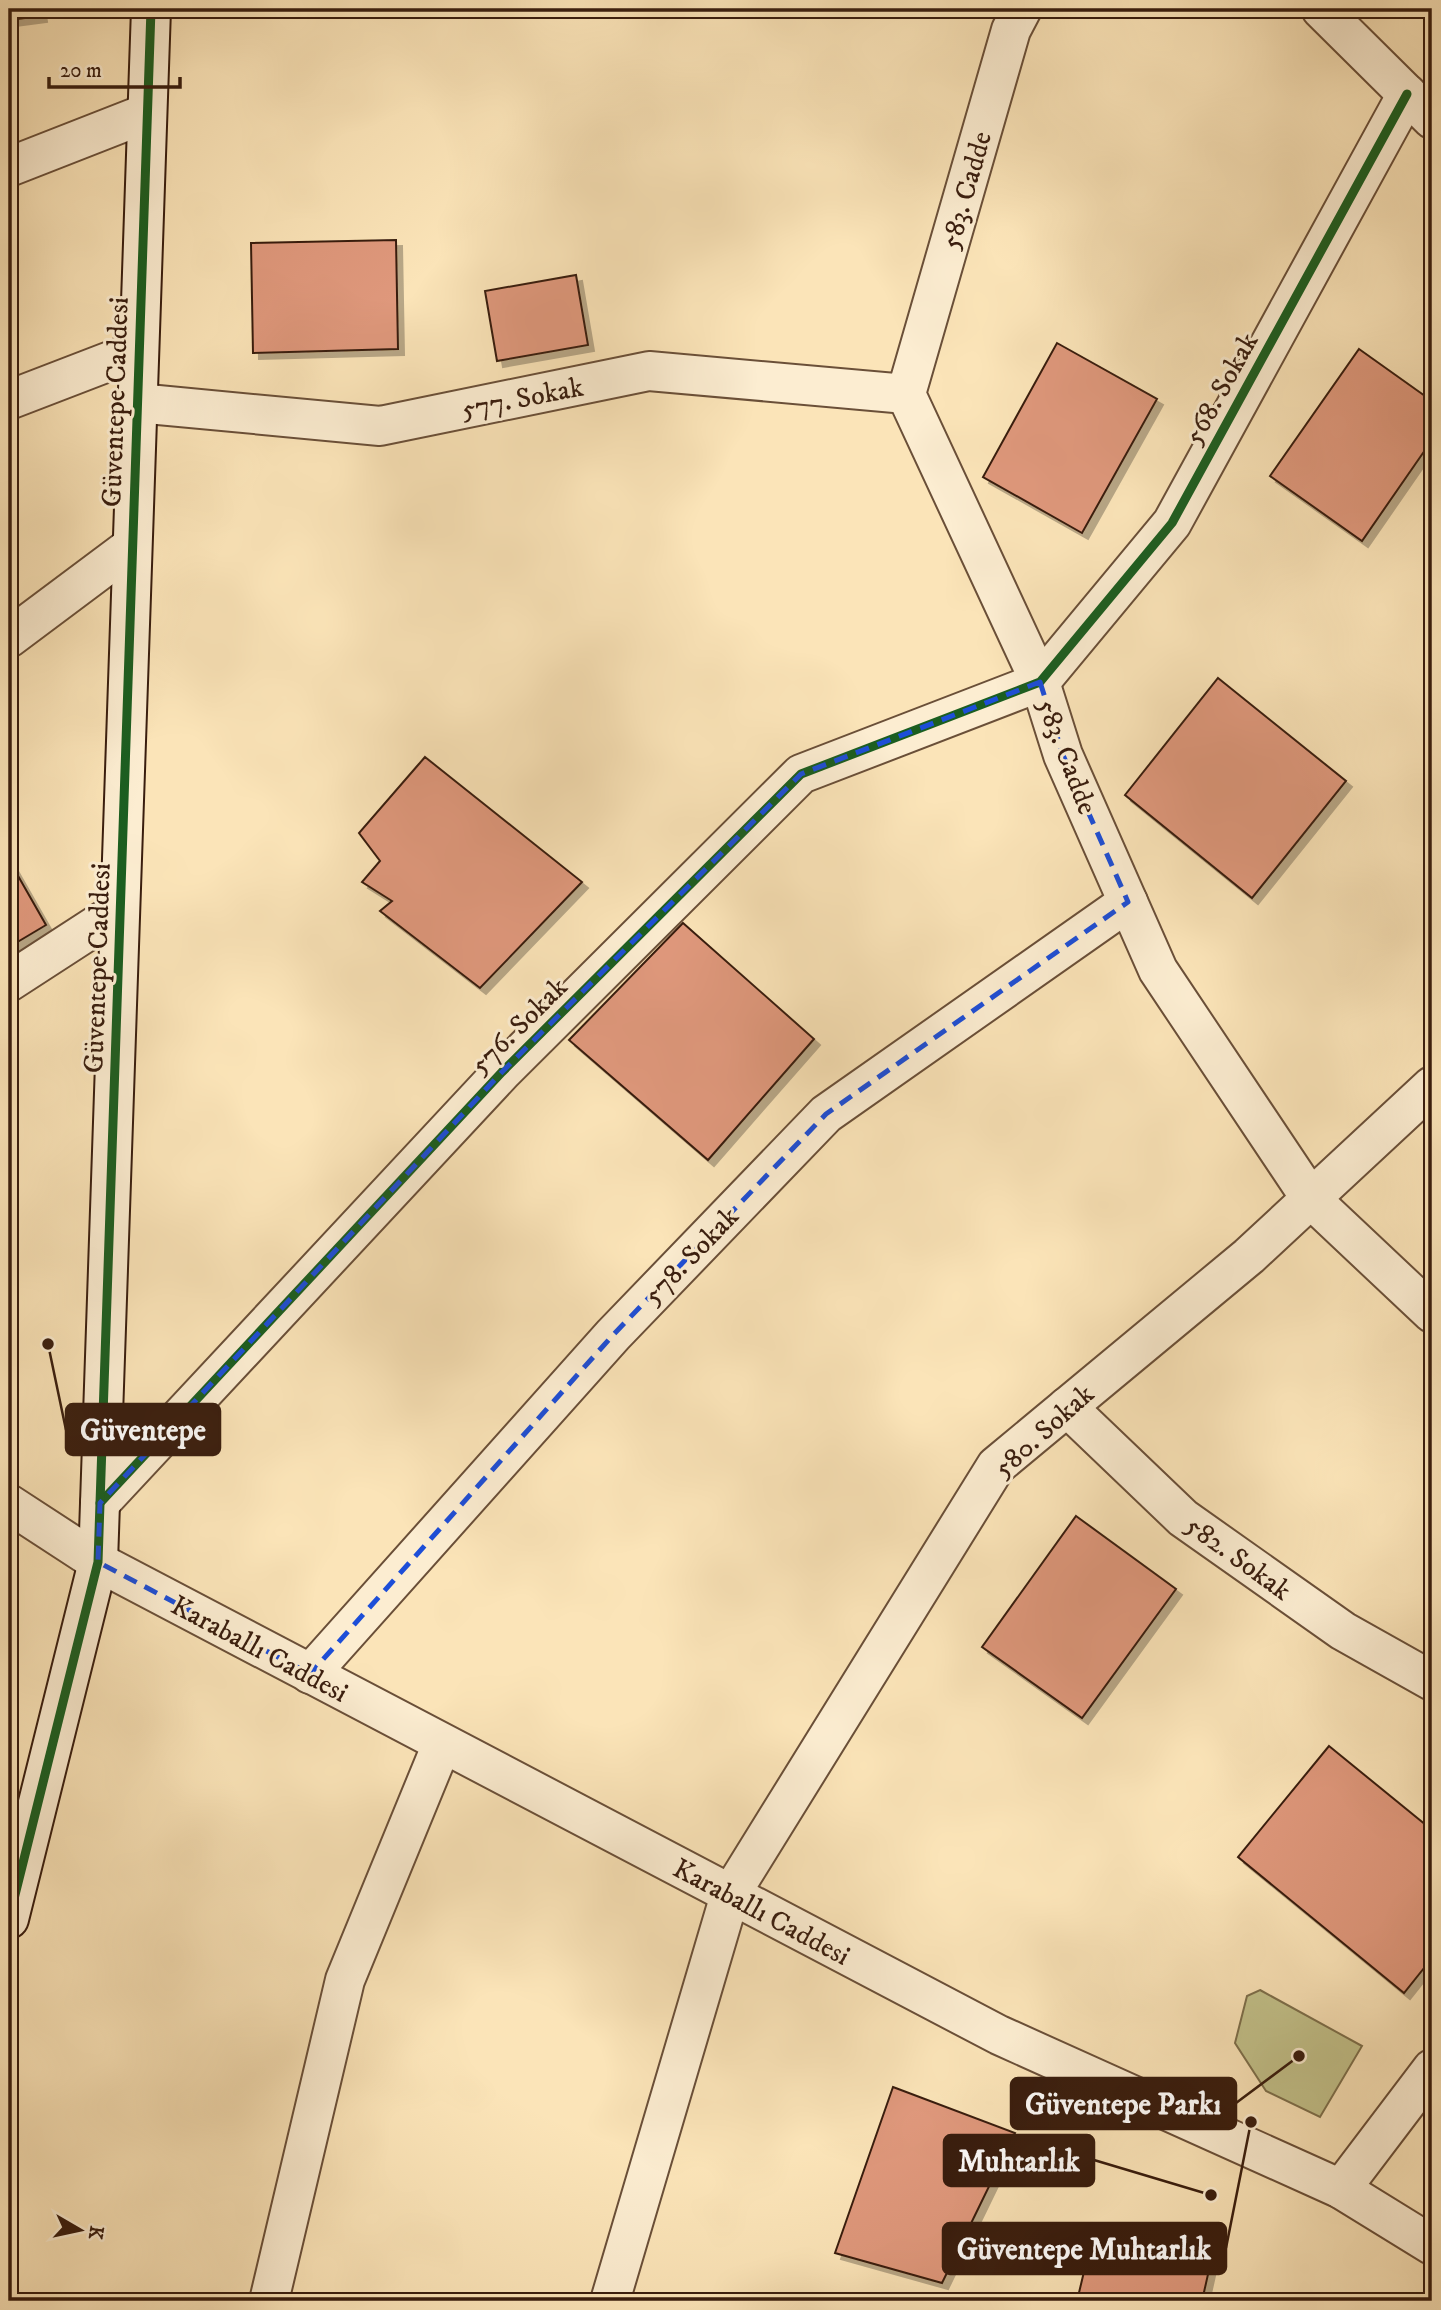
<svg xmlns="http://www.w3.org/2000/svg" width="1441" height="2310" font-family="'IM FELL DW Pica',serif">
  <style>
    .green { fill: #c3c28b; stroke: #7e704c; stroke-width: 2 }
    .building { fill: #df987c; stroke: #391d0e; stroke-width: 2; filter: url(#shadow) }
    .lines { fill: none; stroke-linecap: round; stroke-linejoin: round }
    .street-casing { stroke: #6a4f38; stroke-width: 42 }
    .secondary-casing { stroke: #391d0e; stroke-width: 42 }
    .street { stroke: #fcedd1; stroke-width: 38 }
    .secondary { stroke: #fcedd1; stroke-width: 38 }
    .cycleway-casing { stroke: #fcedd1; stroke-width: 13 }
    .cycleway { stroke: #1b5e20; stroke-width: 9 }
    .marked { fill: none; stroke: #1d4ed8; stroke-width: 5; stroke-dasharray: 14 9; stroke-linejoin: round }
    .labels { text-anchor: middle; stroke-width: 6; stroke-linejoin: round; paint-order: stroke }
    .street-label { font-size: 28px; fill: #391d0e; stroke: #fcedd1 }
    .leader { fill: none; stroke: #391d0e; stroke-width: 2.5 }
    .callout-dot { fill: #391d0e; stroke: #fcedd1; stroke-width: 2.5 }
    .callout { fill: #391d0e; stroke: #391d0e; stroke-width: 2.5 }
    .callout-label { font-size: 30px; text-anchor: middle; font-weight: bold; fill: #fff }
  </style>
  <defs>
    <filter id="shadow"><feDropShadow dx="6" dy="6" stdDeviation="0" flood-color="#0004"/></filter>
  </defs>
  <rect width="100%" height="100%" fill="#fbe4b8"/>
  <filter id="stains"><feTurbulence type="fractalNoise" baseFrequency=".00286" numOctaves="4"/><feColorMatrix values="0 0 0 0 .2 0 0 0 0 .09 0 0 0 0 .02 0 0 0 .5 -.17"/></filter>
  <radialGradient id="worn" r=".72"><stop offset=".6" stop-color="#630" stop-opacity="0"/><stop offset="1" stop-color="#630" stop-opacity=".3"/></radialGradient>
  <path class="green" d="M1260,1990L1362,2046L1320,2117L1266,2091L1235,2043L1247,1996Z"/>
  <g class="building">
    <path d="M9,9H40L41,16L9,20Z"/>
    <path d="M396,240L398,349L253,353L251,243Z"/>
    <path d="M576,275L588,345L497,361L485,291Z"/>
    <path d="M1057,343L1157,399L1082,533L983,477Z"/>
    <path d="M1359,349L1432,401V440L1362,541L1270,476Z"/>
    <path d="M1218,678L1346,781L1252,898L1125,795Z"/>
    <path d="M425,757L582,882L480,988L380,911L392,901L362,882L380,861L359,833Z"/>
    <path d="M9,860L46,925L9,947Z"/>
    <path d="M683,923L814,1039L708,1160L569,1040Z"/>
    <path d="M1076,1516L1176,1589L1082,1718L982,1647Z"/>
    <path d="M1329,1746L1432,1830V1958L1404,1993L1238,1857Z"/>
    <path d="M893,2087L1015,2133L942,2283L835,2253Z"/>
    <path d="M1093,2234L1211,2261L1202,2301H1077Z"/>
  </g>
  <g class="lines">
    <g class="street-casing">
      <g id="street">
        <path d="M1022,9L1011,30L906,394L1040,682L1063,755L1158,970L1311,1199L1432,1313"/>
        <path d="M1321,9L1432,119"/>
        <path d="M9,167L147,113"/>
        <path d="M9,400L139,350"/>
        <path d="M137,403L380,426L649,371L906,394"/>
        <path d="M9,638L132,546"/>
        <path d="M9,982L120,910"/>
        <path d="M1067,1407L1183,1518L1343,1631L1432,1681"/>
        <path d="M100,1503L502,1072L801,774L1040,682L1172,523L1407,94"/>
        <path d="M9,1504L98,1562L999,2035L1341,2189L1432,2245"/>
        <path d="M310,1674L613,1335L826,1114L1128,902"/>
        <path d="M1341,2189L1432,2069"/>
        <path d="M269,2301L345,1980L442,1744"/>
        <path d="M610,2301L730,1895L996,1466L1249,1256L1432,1086"/>
      </g>
    </g>
    <g class="secondary-casing">
      <path id="secondary" d="M9,1919L98,1562L151,9"/>
    </g>
    <use href="#street" class="street"/>
    <use href="#secondary" class="secondary"/>
    <g class="cycleway-casing">
      <g id="cycleway">
        <path d="M100,1503L502,1072L801,774L1040,682L1172,523L1407,94"/>
        <path d="M9,1919L98,1562L151,9"/>
      </g>
    </g>
    <use href="#cycleway" class="cycleway"/>
  </g>
  <path class="marked" d="M1040,682L1063,755L1128,902L826,1114L613,1335L310,1674L98,1562L100,1503L502,1072L801,774Z"/>
  <g class="labels">
    <g class="street-label">
      <text transform="translate(965 190) rotate(-74)" y="10">583. Cadde</text>
      <text transform="translate(1220 388) rotate(-61)" y="10">568. Sokak</text>
      <text transform="translate(522 397) rotate(-11)" y="10">577. Sokak</text>
      <text transform="translate(114 402) rotate(-88)" y="10">Güventepe Caddesi</text>
      <text transform="translate(1068 756) rotate(69)" y="10">583. Cadde</text>
      <text transform="translate(96 968) rotate(-88)" y="10">Güventepe Caddesi</text>
      <text transform="translate(518 1025) rotate(-45)" y="10">576. Sokak</text>
      <text transform="translate(690 1255) rotate(-46)" y="10">578. Sokak</text>
      <text transform="translate(1043 1430) rotate(-42)" y="10">580. Sokak</text>
      <text transform="translate(1239 1557) rotate(36)" y="10">582. Sokak</text>
      <text transform="translate(260 1648) rotate(28)" y="10">Karaballı Caddesi</text>
      <text transform="translate(762 1911) rotate(28)" y="10">Karaballı Caddesi</text>
    </g>
  </g>
  <path class="leader" d="M48 1344L66 1430M1299 2056L1236 2103M1211 2195L1094 2160M1251 2122L1226 2248"/>
  <g class="callout-dot">
    <circle cx="48" cy="1344" r="7"/>
    <circle cx="1299" cy="2056" r="7"/>
    <circle cx="1211" cy="2195" r="7"/>
    <circle cx="1251" cy="2122" r="7"/>
  </g>
  <g class="callout">
    <rect x="66" y="1404" width="154" height="51" rx="7"/>
    <rect x="1011" y="2078" width="225" height="51" rx="7"/>
    <rect x="944" y="2135" width="150" height="51" rx="7"/>
    <rect x="943" y="2223" width="283" height="51" rx="7"/>
  </g>
  <g class="callout-label">
    <text x="143" y="1440">Güventepe</text>
    <text x="1123" y="2114">Güventepe Parkı</text>
    <text x="1019" y="2171">Muhtarlık</text>
    <text x="1084" y="2259">Güventepe Muhtarlık</text>
  </g>
  <rect width="1441" height="2310" fill="none" stroke="#fbe4b8" stroke-width="35"/>
  <rect x="10" y="10" width="1420" height="2289" fill="none" stroke="#391d0e" stroke-width="3.5"/>
  <rect x="18" y="18" width="1406" height="2275" fill="none" stroke="#391d0e" stroke-width="2"/>
  <g transform="translate(80 2230) rotate(99)" stroke="#fcedd1" stroke-width="5" paint-order="stroke">
  <path d="M0-5L12 26L0 18L-12 26Z" fill="#391d0e"/>
  <text y="-10" font-size="19" font-weight="bold" text-anchor="middle" fill="#391d0e">K</text>
  </g>
  <path d="M49 77v10h131v-10" fill="none" stroke="#391d0e" stroke-width="3.5"/>
  <text x="60" y="77" font-size="21" fill="#391d0e" stroke="#fcedd1" stroke-width="5" paint-order="stroke">20 m</text>
  <rect width="100%" height="100%" filter="url(#stains)"/>
  <rect width="100%" height="100%" fill="url(#worn)"/>
</svg>
